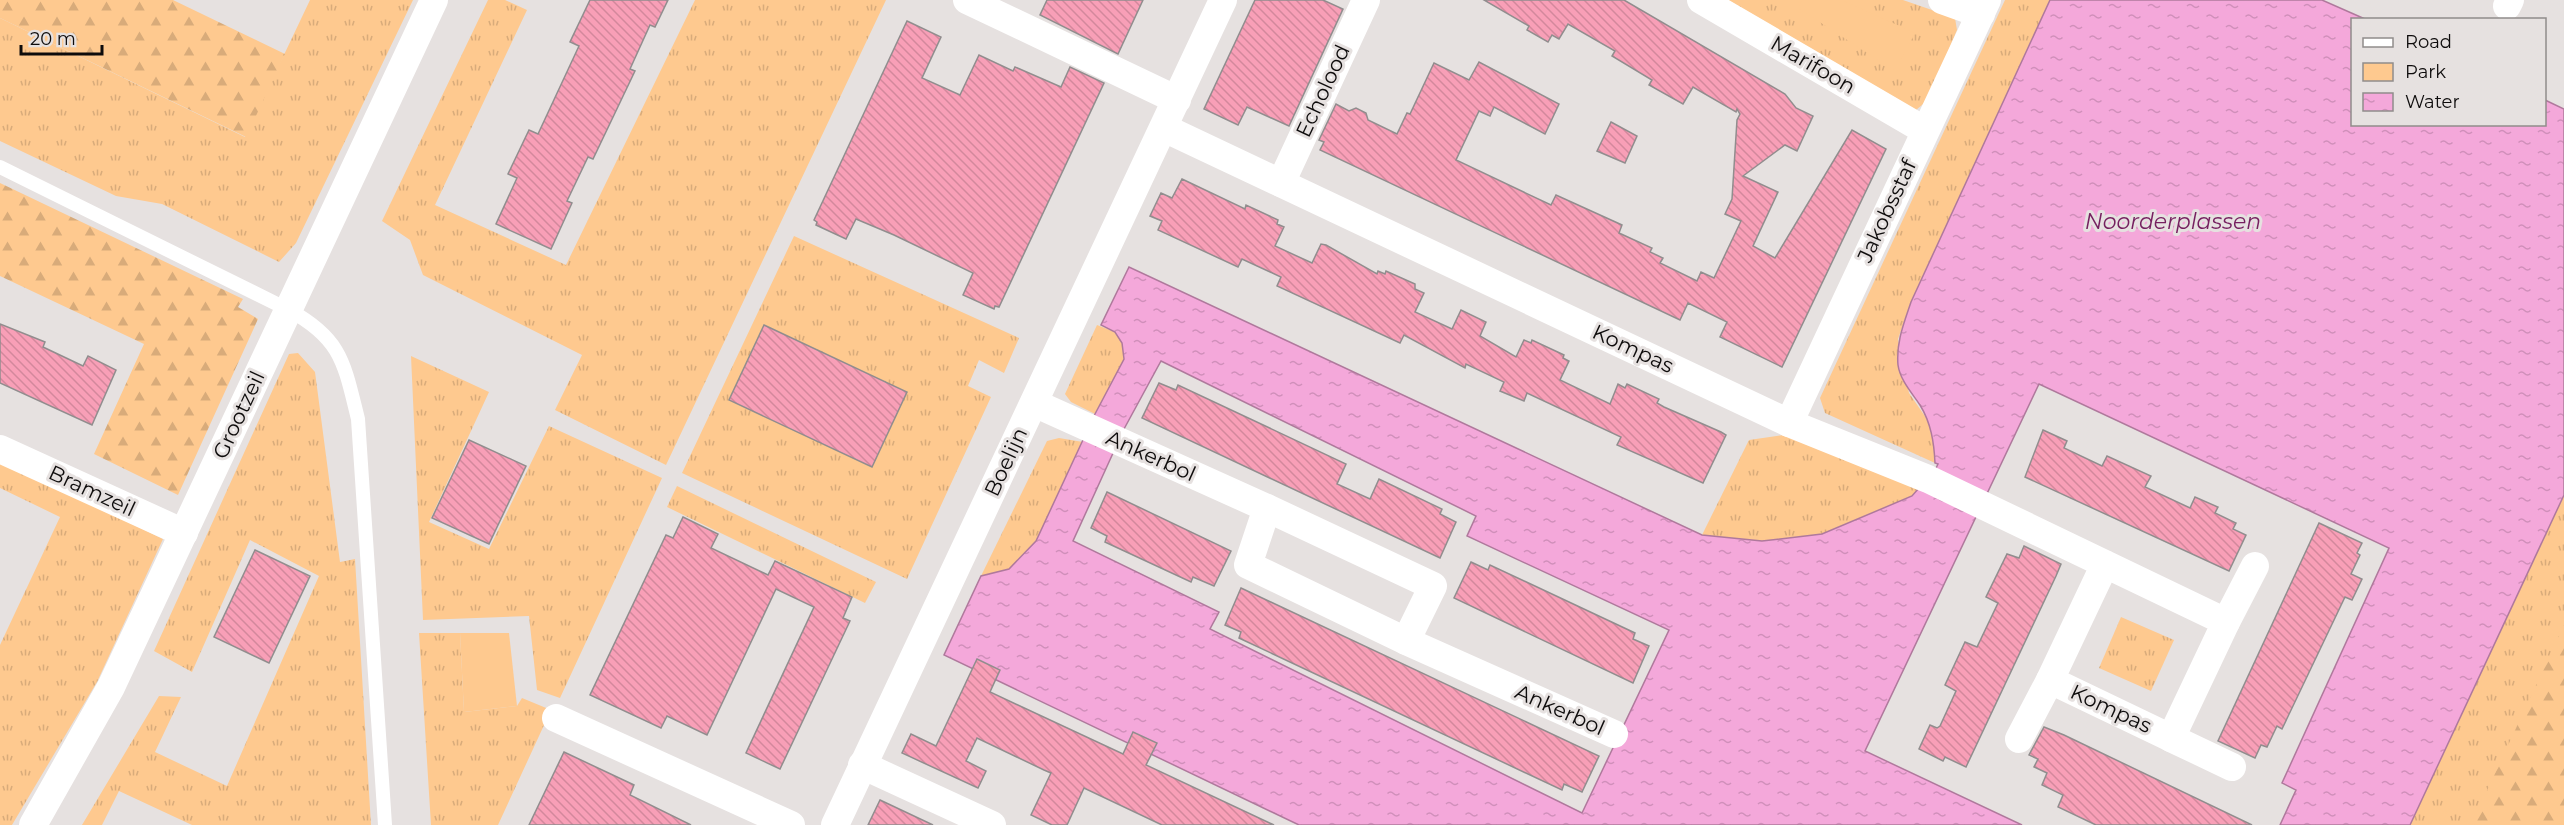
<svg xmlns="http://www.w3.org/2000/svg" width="2564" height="825" font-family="Montserrat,sans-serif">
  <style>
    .grass { fill: url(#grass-tufts) }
    .forest { fill: url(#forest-firs) }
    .green { fill: #fec98f }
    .water { fill: url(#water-ripples); stroke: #af799c; stroke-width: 1.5; fill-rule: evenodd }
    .building { fill: url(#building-back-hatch); stroke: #918d8e; stroke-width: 1.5 }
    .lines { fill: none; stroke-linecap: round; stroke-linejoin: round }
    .lane { stroke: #fff; stroke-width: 14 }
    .street { stroke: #fff; stroke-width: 28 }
    .labels { text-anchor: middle; stroke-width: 6; stroke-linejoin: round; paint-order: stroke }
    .street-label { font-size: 21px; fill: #0e0c0c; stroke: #e6e1e0 }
    .water-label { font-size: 22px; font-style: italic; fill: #751f5f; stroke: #e6e1e0 }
  </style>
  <defs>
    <pattern id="grass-tufts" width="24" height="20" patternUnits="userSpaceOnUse" patternTransform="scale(1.5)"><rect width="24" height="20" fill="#fec98f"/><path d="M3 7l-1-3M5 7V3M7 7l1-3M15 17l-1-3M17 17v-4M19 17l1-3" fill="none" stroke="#d8ab7a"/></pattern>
    <pattern id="forest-firs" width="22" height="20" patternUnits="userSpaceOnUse" patternTransform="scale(1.5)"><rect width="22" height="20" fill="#fec98f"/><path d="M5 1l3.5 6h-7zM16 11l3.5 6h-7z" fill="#d8ab7a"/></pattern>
    <pattern id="water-ripples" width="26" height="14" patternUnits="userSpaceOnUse" patternTransform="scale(1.5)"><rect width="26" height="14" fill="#f4a8da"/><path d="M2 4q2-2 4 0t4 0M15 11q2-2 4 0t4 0" fill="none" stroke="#d08fba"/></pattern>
    <pattern id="building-back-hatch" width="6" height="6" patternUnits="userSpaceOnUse" patternTransform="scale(1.5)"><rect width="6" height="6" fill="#f89fb7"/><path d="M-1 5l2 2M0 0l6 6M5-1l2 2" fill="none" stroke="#d3889c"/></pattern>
  </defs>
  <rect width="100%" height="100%" fill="#e6e1e0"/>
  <g class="grass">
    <path d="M310,0H413L296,243L279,262L162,204L116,196L0,141V18L245,137Z"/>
    <path d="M488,0H505L527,10L435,205L566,265L695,0H886L666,465L555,410L582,355L423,275L410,240L382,221Z"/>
    <path d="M1728,0H1903L1955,18L1957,30L1928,100L1916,110Z"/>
    <path d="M2005,0H2050L1911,302L1898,339L1909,393L1929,422L1934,441L1935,463L1825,413L1820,398Z"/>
    <path d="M794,236L1019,338L1004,373L979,360L968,386L991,397L907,579L682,473Z"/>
    <path d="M1097,325L1115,332L1122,343L1124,359L1095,414L1071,402L1065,394Z"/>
    <path d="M298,353L315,372L340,562L355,559L371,825H192L119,791L102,825H82L159,696L181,697L155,752L227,786L319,576L250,540L192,672L154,651L289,354Z"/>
    <path d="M411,356L489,392L429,522L489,549L549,426L662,478L560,698L537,690L529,616L423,620Z"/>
    <path d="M1784,435L1919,488L1912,496L1822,534L1762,541L1702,535L1749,440Z"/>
    <path d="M1059,438L1083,442L1036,541L1009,569L981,576L1047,441Z"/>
    <path d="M0,460L163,539L97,682L12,825H0V645L60,517L0,488Z"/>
    <path d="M677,486L876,582L865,603L667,507Z"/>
    <path d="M2564,495V825H2410Z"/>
    <path d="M2121,617L2174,640L2151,691L2099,668Z"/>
    <path d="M419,633H460L464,712L517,706L522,698L551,710L498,825H431Z"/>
  </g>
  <g class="forest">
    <path d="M0,0H173L285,54L246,137L0,18Z"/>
    <path d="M0,183L243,299L238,307L258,319L178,495L94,454L144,344L0,276Z"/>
    <path d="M2564,625V825H2471Z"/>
  </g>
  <g class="green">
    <path d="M1802,0H1842L1915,33L1895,71L1798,8Z"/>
    <path d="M460,633H509L517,706L464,712Z"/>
  </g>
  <path class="water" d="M2050,0H2322L2365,19L2352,20V124H2544L2545,100L2564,109V495L2410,825H2280L2296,790L2282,783L2389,548L2039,384L1865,751L2022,825H1299L944,655L981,576L1009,569L1036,541L1095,414L1124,359L1122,343L1115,332L1101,325L1129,267L1702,535L1762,541L1822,534L1912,496L1919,488L1925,491L1938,464L1935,463C1934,442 1931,423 1920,405C1912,393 1900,380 1898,365C1896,342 1904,323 1911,302ZM1161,361L1476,516L1467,536L1669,630L1582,813L1210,629L1219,612L1073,541L1124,429Z"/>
  <g class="building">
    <path d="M590,0H668L655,27L650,25L630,69L635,71L593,159L588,157L567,201L572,203L551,249L496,224L517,178L508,174L529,130L538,134L579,46L570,42Z"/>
    <path d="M1047,0H1143L1118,54L1040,15Z"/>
    <path d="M1255,0H1323L1343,9L1289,126L1247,107L1238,125L1204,109Z"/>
    <path d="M1484,0H1624L1785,94L1796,108L1813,116L1797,151L1785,145L1743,176L1778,192L1753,246L1775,258L1852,130L1886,149L1782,367L1720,337L1727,322L1688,303L1680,320L1320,150L1324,142L1319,140L1336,104L1349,111L1356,108L1366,113L1368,120L1397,134L1407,113L1410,114L1434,63L1469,80L1479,62L1559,104L1545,134L1494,107L1490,116L1479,111L1456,160L1551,205L1556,195L1622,225L1619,233L1652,248L1650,252L1663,258L1660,263L1697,281L1701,272L1714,278L1741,221L1725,214L1732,199L1737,120L1740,114L1737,109L1736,112L1693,87L1683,104L1649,85L1652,80L1612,56L1615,51L1568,24L1559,39L1552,35L1548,42L1527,30L1529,26Z"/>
    <path d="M907,21L941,37L922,78L960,95L979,55L1013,71L1015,67L1061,87L1070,67L1104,83L999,307L995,306L994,309L963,295L973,273L894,235L856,219L846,239L816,225L817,222L814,220Z"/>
    <path d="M1611,122L1637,136L1625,163L1597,151Z"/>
    <path d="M1182,179L1245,209L1246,205L1278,220L1277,224L1284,227L1275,246L1312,263L1321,244L1326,245L1377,274L1378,271L1385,274L1386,271L1415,284V289L1424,293L1415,312L1452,329L1461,310L1486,322L1480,336L1516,357L1524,340L1531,343L1532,340L1564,355L1563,358L1569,361L1560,380L1610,404L1618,384L1625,388L1627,384L1659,399L1657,403L1664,407L1721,432L1726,435L1703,483L1617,445L1621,437L1527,393L1524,401L1500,391L1504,382L1466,364L1465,368L1404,335L1400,343L1277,286L1281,277L1242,259L1238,267L1158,230L1162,221L1150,216L1161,193L1172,198Z"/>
    <path d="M0,324L45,342L43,347L83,366L88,356L116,370L92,425L0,383Z"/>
    <path d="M764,325L907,392L872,467L729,400Z"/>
    <path d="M1159,383L1176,390L1178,385L1346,464L1337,484L1370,499L1379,479L1442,509L1440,514L1456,522L1440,558L1142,418Z"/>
    <path d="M2043,430L2067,441L2064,448L2102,466L2107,456L2151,476L2145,487L2190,508L2195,497L2218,507L2215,513L2236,523L2233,529L2246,535L2229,571L2025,477Z"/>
    <path d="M469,440L526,466L489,544L432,518Z"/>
    <path d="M1107,492L1231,551L1214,586L1193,577L1191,582L1105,542L1107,536L1091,528Z"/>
    <path d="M683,517L718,534L711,548L768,575L775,561L852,597L843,618L850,621L780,769L746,753L814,607L776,589L707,735L667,716L661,728L590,695L666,535L673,538Z"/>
    <path d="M2319,523L2362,543L2357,553L2360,555L2351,574L2362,579L2352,600L2345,597L2282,729L2277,726L2267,747L2261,745L2255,758L2218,741Z"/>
    <path d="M2024,546L2061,564L2056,576L1966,767L1945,757L1943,761L1919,749L1930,725L1937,728L1940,726L1956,691L1945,685L1965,642L1977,647L1998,603L1986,597L2007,554L2019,558Z"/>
    <path d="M255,550L310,576L269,663L214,637Z"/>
    <path d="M1471,562L1488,570L1490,565L1635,633L1633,639L1649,646L1633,683L1454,598Z"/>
    <path d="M1241,588L1599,756L1582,792L1564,784L1562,790L1239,638L1241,632L1225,625Z"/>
    <path d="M977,659L1000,670L990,692L1123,754L1133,732L1157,743L1146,765L1274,825H1162L1084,788L1067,825H1052L1031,815L1051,773L1044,770L977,738L966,761L986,771L978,788L902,753L911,734L936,746Z"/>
    <path d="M2044,727L2064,735L2252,825H2096L2058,807L2063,795L2042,785L2047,773L2034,767L2038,759L2029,755Z"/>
    <path d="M564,752L634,785L630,795L691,825H529Z"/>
    <path d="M880,800L933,825H868Z"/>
  </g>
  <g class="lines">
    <path class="lane" d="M0,167L289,310C342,339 344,363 358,419L385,825"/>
    <g class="street">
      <path d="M967,0L1177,100"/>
      <path d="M1701,0L1924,130"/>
      <path d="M1942,0L1981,14"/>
      <path d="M2507,6L2510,0"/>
      <path d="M1164,128L1789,423L1928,479L2226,622L2171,738L2050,680L2105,564"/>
      <path d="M1281,183L1366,0"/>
      <path d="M1034,403L1267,508L1433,586L1406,641"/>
      <path d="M1789,423L1987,0"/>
      <path d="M0,449L184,533"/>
      <path d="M1267,508L1248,565L1406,641L1614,734"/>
      <path d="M2226,622L2255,566"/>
      <path d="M556,718L791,825"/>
      <path d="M2171,738L2232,767"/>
      <path d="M2019,739L2050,680"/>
      <path d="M862,765L992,825"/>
      <path d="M33,825L111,687L434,0"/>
      <path d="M835,825L1223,0"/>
    </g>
  </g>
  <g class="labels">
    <g class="street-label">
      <text transform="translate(1813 65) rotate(30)" y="7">Marifoon</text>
      <text transform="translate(1323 91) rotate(-65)" y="7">Echolood</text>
      <text transform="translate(1887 211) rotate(-65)" y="7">Jakobsstaf</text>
      <text transform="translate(1633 349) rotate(25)" y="7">Kompas</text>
      <text transform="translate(239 415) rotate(-65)" y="7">Grootzeil</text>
      <text transform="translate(1151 456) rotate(24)" y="7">Ankerbol</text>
      <text transform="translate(1006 462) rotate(-65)" y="7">Boelijn</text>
      <text transform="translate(92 491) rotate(25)" y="7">Bramzeil</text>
      <text transform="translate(2111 709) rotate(25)" y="7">Kompas</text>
      <text transform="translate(1560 710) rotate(24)" y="7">Ankerbol</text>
    </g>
    <g class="water-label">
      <text x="2173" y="229">Noorderplassen</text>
    </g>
  </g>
  <rect x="2351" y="18" width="195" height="108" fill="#e6e1e0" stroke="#908c8b" stroke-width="1.5"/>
  <rect x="2363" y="38" width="30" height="9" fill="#ffffff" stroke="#908c8b" stroke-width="1.5"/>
  <text x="2405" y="48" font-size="18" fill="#0e0c0c">Road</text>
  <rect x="2363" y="63" width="30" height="18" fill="#fec98f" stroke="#908c8b" stroke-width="1.5"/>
  <text x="2405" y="78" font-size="18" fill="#0e0c0c">Park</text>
  <rect x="2363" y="93" width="30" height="18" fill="url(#water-ripples)" stroke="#908c8b" stroke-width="1.5"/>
  <text x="2405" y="108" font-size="18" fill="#0e0c0c">Water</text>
  <path d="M21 45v9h81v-9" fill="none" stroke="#0e0c0c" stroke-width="3"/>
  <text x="30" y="45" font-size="18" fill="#0e0c0c" stroke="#e6e1e0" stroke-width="4.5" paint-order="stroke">20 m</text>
</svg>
